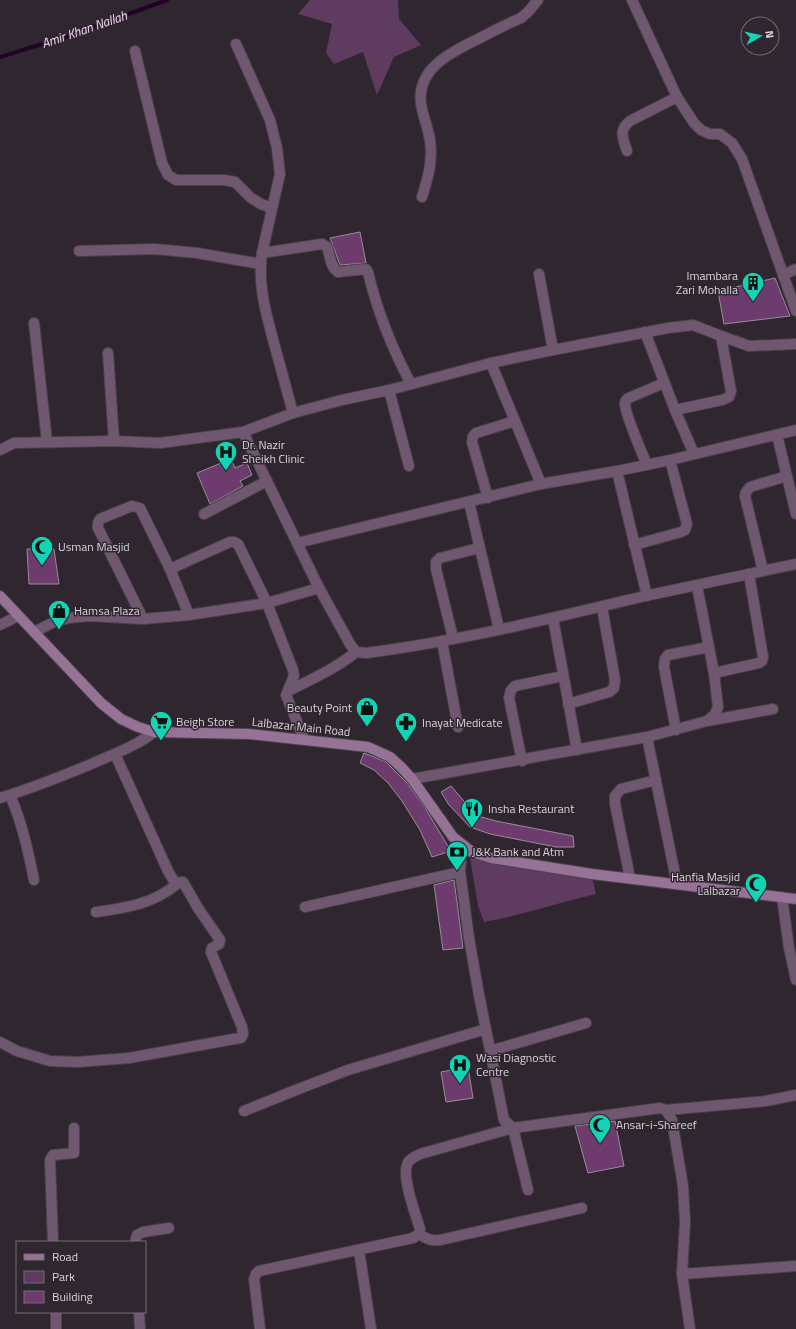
<svg xmlns="http://www.w3.org/2000/svg" width="796" height="1329" font-family="'Titillium Web',sans-serif">
  <style>
    .green { fill: #5e3b5f }
    .lines { fill: none; stroke-linecap: round; stroke-linejoin: round }
    .stream { stroke: #240226; stroke-width: 4 }
    .building { fill: #6d3b6e; stroke: #988d98 }
    .street-casing { stroke: #4a424a; stroke-width: 12 }
    .secondary-casing { stroke: #4a424a; stroke-width: 12 }
    .street { stroke: #6f586f; stroke-width: 10 }
    .secondary { stroke: #967296; stroke-width: 10 }
    .labels { text-anchor: middle; stroke-width: 3; stroke-linejoin: round; paint-order: stroke }
    .poi-label { font-size: 12px; fill: #dad5da; stroke: #2f262f; text-anchor: start }
    .street-label { font-size: 12px; fill: #dad5da; stroke: #2f262f }
    .water-label { font-size: 13px; font-style: italic; fill: #f7d9f7; stroke: #2f262f }
  </style>
  <rect width="100%" height="100%" fill="#2f262f"/>
  <g class="green">
    <path d="M310,0H398L399,19L421,45L394,57L377,95L363,52L334,64L326,53L332,24L298,14Z"/>
    <path d="M470,858L491,863L592,877L596,894C558,903 522,915 484,922L478,906Z"/>
  </g>
  <g class="lines">
    <path class="stream" d="M0,57L65,37L167,0"/>
  </g>
  <g class="building">
    <path d="M360,232L366,263L340,265L330,238Z"/>
    <path d="M775,278L790,316L724,324L718,291Z"/>
    <path d="M231,459L235,468L247,463L252,475L240,481L243,486L210,504L197,473Z"/>
    <path d="M27,549H54L59,584H29Z"/>
    <path d="M364,753L386,762L407,783L425,808L451,851L432,857L420,830L402,801L388,783L374,770L360,763Z"/>
    <path d="M451,786L469,807L478,816L496,821L573,836L574,847H556L490,834L470,827L449,805L441,792Z"/>
    <path d="M454,880L463,948L443,950L434,885Z"/>
    <path d="M468,1067L473,1098L446,1102L441,1072Z"/>
    <path d="M615,1121L624,1166L588,1173L575,1126Z"/>
  </g>
  <g class="lines">
    <g class="street-casing">
      <g id="street">
        <path d="M632,0L677,97L694,123L701,130L710,134H720L732,143L742,159L796,311"/>
        <path d="M236,44L270,120L277,148L280,174L262,253C257,285 267,317 275,347C281,369 287,391 293,413"/>
        <path d="M135,51L162,163L168,175L176,180H224L235,182L251,198L261,204L272,208"/>
        <path d="M627,151C623,138 618,131 630,121L677,97"/>
        <path d="M422,197C428,178 433,160 430,140C428,128 423,116 421,104C416,68 453,51 480,38C493,31 507,24 521,18L528,12L538,0"/>
        <path d="M79,251L154,249L197,253L261,264"/>
        <path d="M262,253L322,244L327,247C330,255 330,267 338,272L366,269L368,272C377,311 392,348 411,384"/>
        <path d="M539,274L553,350"/>
        <path d="M783,275L796,269"/>
        <path d="M34,323L47,442"/>
        <path d="M645,332L675,410L694,454"/>
        <path d="M108,353L114,441"/>
        <path d="M491,363L541,484"/>
        <path d="M389,390L409,466"/>
        <path d="M675,410L722,400L729,397L731,391L721,336"/>
        <path d="M243,432L319,588L350,644L356,652L366,653C460,641 553,618 645,596C695,585 746,575 796,564"/>
        <path d="M777,435L796,514"/>
        <path d="M0,450L14,443L114,441L160,443L243,432L293,413L342,400L389,390L491,363L553,350L668,328L693,325L721,336L749,346L796,344"/>
        <path d="M647,465C642,453 625,414 625,404C625,400 628,398 631,397L664,383"/>
        <path d="M617,471L647,596"/>
        <path d="M488,498L472,442L473,436L476,433L515,421"/>
        <path d="M469,502L499,629"/>
        <path d="M204,514L267,481"/>
        <path d="M297,543L541,484L617,471L670,460L796,430"/>
        <path d="M634,545L681,532L685,530L687,524L670,460"/>
        <path d="M170,569L230,542H234L238,544L267,603L293,670L294,676L286,695L304,739"/>
        <path d="M763,571L745,496L746,492L750,487L787,476"/>
        <path d="M553,618L577,750"/>
        <path d="M143,619L98,528V523L100,519L132,506L140,508L170,569L189,615"/>
        <path d="M0,625L18,616"/>
        <path d="M34,632L54,622L69,618L89,616L143,619L189,615L267,603L319,588"/>
        <path d="M453,638L436,569V562L440,558L479,548"/>
        <path d="M442,641L458,727"/>
        <path d="M714,673L759,663L762,661L763,657L749,574"/>
        <path d="M288,691C312,679 335,669 356,652"/>
        <path d="M568,704L609,692L614,688L615,680L602,607"/>
        <path d="M707,721L773,709"/>
        <path d="M676,730L664,667L665,659L668,655L709,647"/>
        <path d="M647,737L677,884"/>
        <path d="M522,761L509,698L511,690L515,686L563,676"/>
        <path d="M412,779L647,737L707,721L715,714L718,707L714,673L697,586"/>
        <path d="M10,795C22,823 28,850 34,880"/>
        <path d="M0,798C30,789 60,777 89,765C111,755 135,747 154,732"/>
        <path d="M462,846L460,872L469,938L479,995L504,1120L513,1128L528,1190"/>
        <path d="M630,878L615,804V796L621,789L656,780"/>
        <path d="M782,897L789,948L796,980"/>
        <path d="M305,907L460,872"/>
        <path d="M96,912C126,908 153,904 177,884"/>
        <path d="M0,1042L17,1051L50,1061L78,1062L129,1058L234,1039L241,1038L243,1034L242,1027L211,952L212,948L219,944L220,940L198,908L183,882L175,883L168,871L115,754"/>
        <path d="M490,1051L586,1023"/>
        <path d="M666,1110L672,1120L683,1186L685,1222L682,1274L690,1329"/>
        <path d="M244,1111L301,1088L348,1070L486,1029"/>
        <path d="M419,1234C427,1239 431,1241 440,1240L582,1208"/>
        <path d="M53,1242L50,1160L53,1155L74,1153V1128"/>
        <path d="M135,1242L137,1235L143,1232L169,1228"/>
        <path d="M359,1250L371,1329"/>
        <path d="M682,1274L796,1266"/>
        <path d="M56,1312V1329"/>
        <path d="M139,1312L140,1329"/>
        <path d="M260,1329L254,1279L256,1274L259,1271L413,1238L419,1234L420,1229C416,1214 399,1173 409,1161C412,1158 416,1156 420,1154L513,1128L660,1108L666,1110L766,1101L796,1095"/>
      </g>
    </g>
    <g class="secondary-casing">
      <path id="secondary" d="M0,596L101,703L121,719L138,727L154,732L249,734L368,747L390,757L401,767L412,779L453,837L472,852L491,858L592,874L796,899"/>
    </g>
    <use href="#street" class="street"/>
    <use href="#secondary" class="secondary"/>
  </g>
  <defs>
    <g id="building-pin" transform="scale(1.15)"><path d="M0 17L-7.5 6A9.5 9.5 0 1 1 7.5 6Z" fill="#0fd5b4" stroke="#2f262f"/><path d="M-4-6H4V6H1V3H-1V6H-4ZM-2.5-4.3h1.7v1.8h-1.7ZM.8-4.3h1.7v1.8H.8ZM-2.5-1h1.7V.8h-1.7ZM.8-1h1.7V.8H.8Z" fill="#111"/></g>
    <g id="hospital-pin" transform="scale(1.15)"><path d="M0 17L-7.5 6A9.5 9.5 0 1 1 7.5 6Z" fill="#0fd5b4" stroke="#2f262f"/><path d="M-5-5h3v3.5h4V-5h3V5h-3V1.5h-4V5h-3Z" fill="#111"/></g>
    <g id="mosque-pin" transform="scale(1.15)"><path d="M0 17L-7.5 6A9.5 9.5 0 1 1 7.5 6Z" fill="#0fd5b4" stroke="#2f262f"/><path d="M3.5-4.9A6 6 0 1 0 3.5 4.9A5 5 0 1 1 3.5-4.9Z" fill="#111"/></g>
    <g id="shop-pin" transform="scale(1.15)"><path d="M0 17L-7.5 6A9.5 9.5 0 1 1 7.5 6Z" fill="#0fd5b4" stroke="#2f262f"/><path d="M-5-2.5h2.3a2.7 3.5 0 0 1 5.4 0H5L5.5 6h-11ZM-1.5-2.5h3a1.5 2.3 0 0 0-3 0Z" fill="#111"/></g>
    <g id="supermarket-pin" transform="scale(1.15)"><path d="M0 17L-7.5 6A9.5 9.5 0 1 1 7.5 6Z" fill="#0fd5b4" stroke="#2f262f"/><path d="M-6-5.5h2.5l.6 2H6L4.5 2H-2.5L-4.4-4H-6ZM-1.5 3.2a1.3 1.3 0 1 0 .1 0ZM3 3.2a1.3 1.3 0 1 0 .1 0Z" fill="#111"/></g>
    <g id="pharmacy-pin" transform="scale(1.15)"><path d="M0 17L-7.5 6A9.5 9.5 0 1 1 7.5 6Z" fill="#0fd5b4" stroke="#2f262f"/><path d="M-2-6h4v4h4v4h-4v4h-4v-4h-4v-4h4Z" fill="#111"/></g>
    <g id="restaurant-pin" transform="scale(1.15)"><path d="M0 17L-7.5 6A9.5 9.5 0 1 1 7.5 6Z" fill="#0fd5b4" stroke="#2f262f"/><path d="M-5-6h1v4h1v-4h1v4h1v-4h1v5L-1.5 .5V6h-2V.5L-5-1ZM5-6V6H3V1.5H1.5Q1.5-4 5-6Z" fill="#111"/></g>
    <g id="bank-pin" transform="scale(1.15)"><path d="M0 17L-7.5 6A9.5 9.5 0 1 1 7.5 6Z" fill="#0fd5b4" stroke="#2f262f"/><path d="M-6-4H6V4H-6ZM0-2.3a2.3 2.3 0 1 0 0 4.6a2.3 2.3 0 1 0 0-4.6Z" fill="#111"/></g>
  </defs>
  <g fill-rule="evenodd">
    <use href="#building-pin" x="753" y="283"/>
    <use href="#hospital-pin" x="226" y="452"/>
    <use href="#mosque-pin" x="42" y="547"/>
    <use href="#shop-pin" x="59" y="611"/>
    <use href="#shop-pin" x="367" y="708"/>
    <use href="#supermarket-pin" x="161" y="722"/>
    <use href="#pharmacy-pin" x="406" y="723"/>
    <use href="#restaurant-pin" x="472" y="809"/>
    <use href="#bank-pin" x="457" y="852"/>
    <use href="#mosque-pin" x="756" y="884"/>
    <use href="#hospital-pin" x="460" y="1065"/>
    <use href="#mosque-pin" x="600" y="1125"/>
  </g>
  <g class="labels">
    <g class="poi-label">
      <text x="738" y="280" text-anchor="end">Imambara<tspan x="738" dy="14">Zari Mohalla</tspan></text>
      <text x="242" y="449">Dr. Nazir<tspan x="242" dy="14">Sheikh Clinic</tspan></text>
      <text x="58" y="551">Usman Masjid</text>
      <text x="74" y="615">Hamsa Plaza</text>
      <text x="352" y="712" text-anchor="end">Beauty Point</text>
      <text x="176" y="726">Beigh Store</text>
      <text x="422" y="727">Inayat Medicate</text>
      <text x="488" y="813">Insha Restaurant</text>
      <text x="472" y="856">J&amp;K Bank and Atm</text>
      <text x="740" y="881" text-anchor="end">Hanfia Masjid<tspan x="740" dy="14">Lalbazar</tspan></text>
      <text x="476" y="1062">Wasi Diagnostic<tspan x="476" dy="14">Centre</tspan></text>
      <text x="616" y="1129">Ansar-i-Shareef</text>
    </g>
    <g class="street-label">
      <text transform="translate(301 727) rotate(6)" y="4">Lalbazar Main Road</text>
    </g>
    <g class="water-label">
      <text transform="translate(84 29) rotate(-19)" y="5">Amir Khan Nallah</text>
    </g>
  </g>
  <rect x="16" y="1241" width="130" height="72" fill="#2f262f" stroke="#736c73"/>
  <rect x="24" y="1254" width="20" height="6" fill="#967296" stroke="#736c73"/>
  <text x="52" y="1261" font-size="12" fill="#dad5da">Road</text>
  <rect x="24" y="1271" width="20" height="12" fill="#5e3b5f" stroke="#736c73"/>
  <text x="52" y="1281" font-size="12" fill="#dad5da">Park</text>
  <rect x="24" y="1291" width="20" height="12" fill="#6d3b6e" stroke="#736c73"/>
  <text x="52" y="1301" font-size="12" fill="#dad5da">Building</text>
  <g transform="translate(760 36) rotate(81)"><circle r="19" fill="#2f262f" stroke="#736c73"/>
  <path d="M0-3L7 15L0 10L-7 15Z" fill="#0fd5b4"/>
  <text y="-6" font-size="11" font-weight="bold" text-anchor="middle" fill="#dad5da">N</text>
  </g>
</svg>
